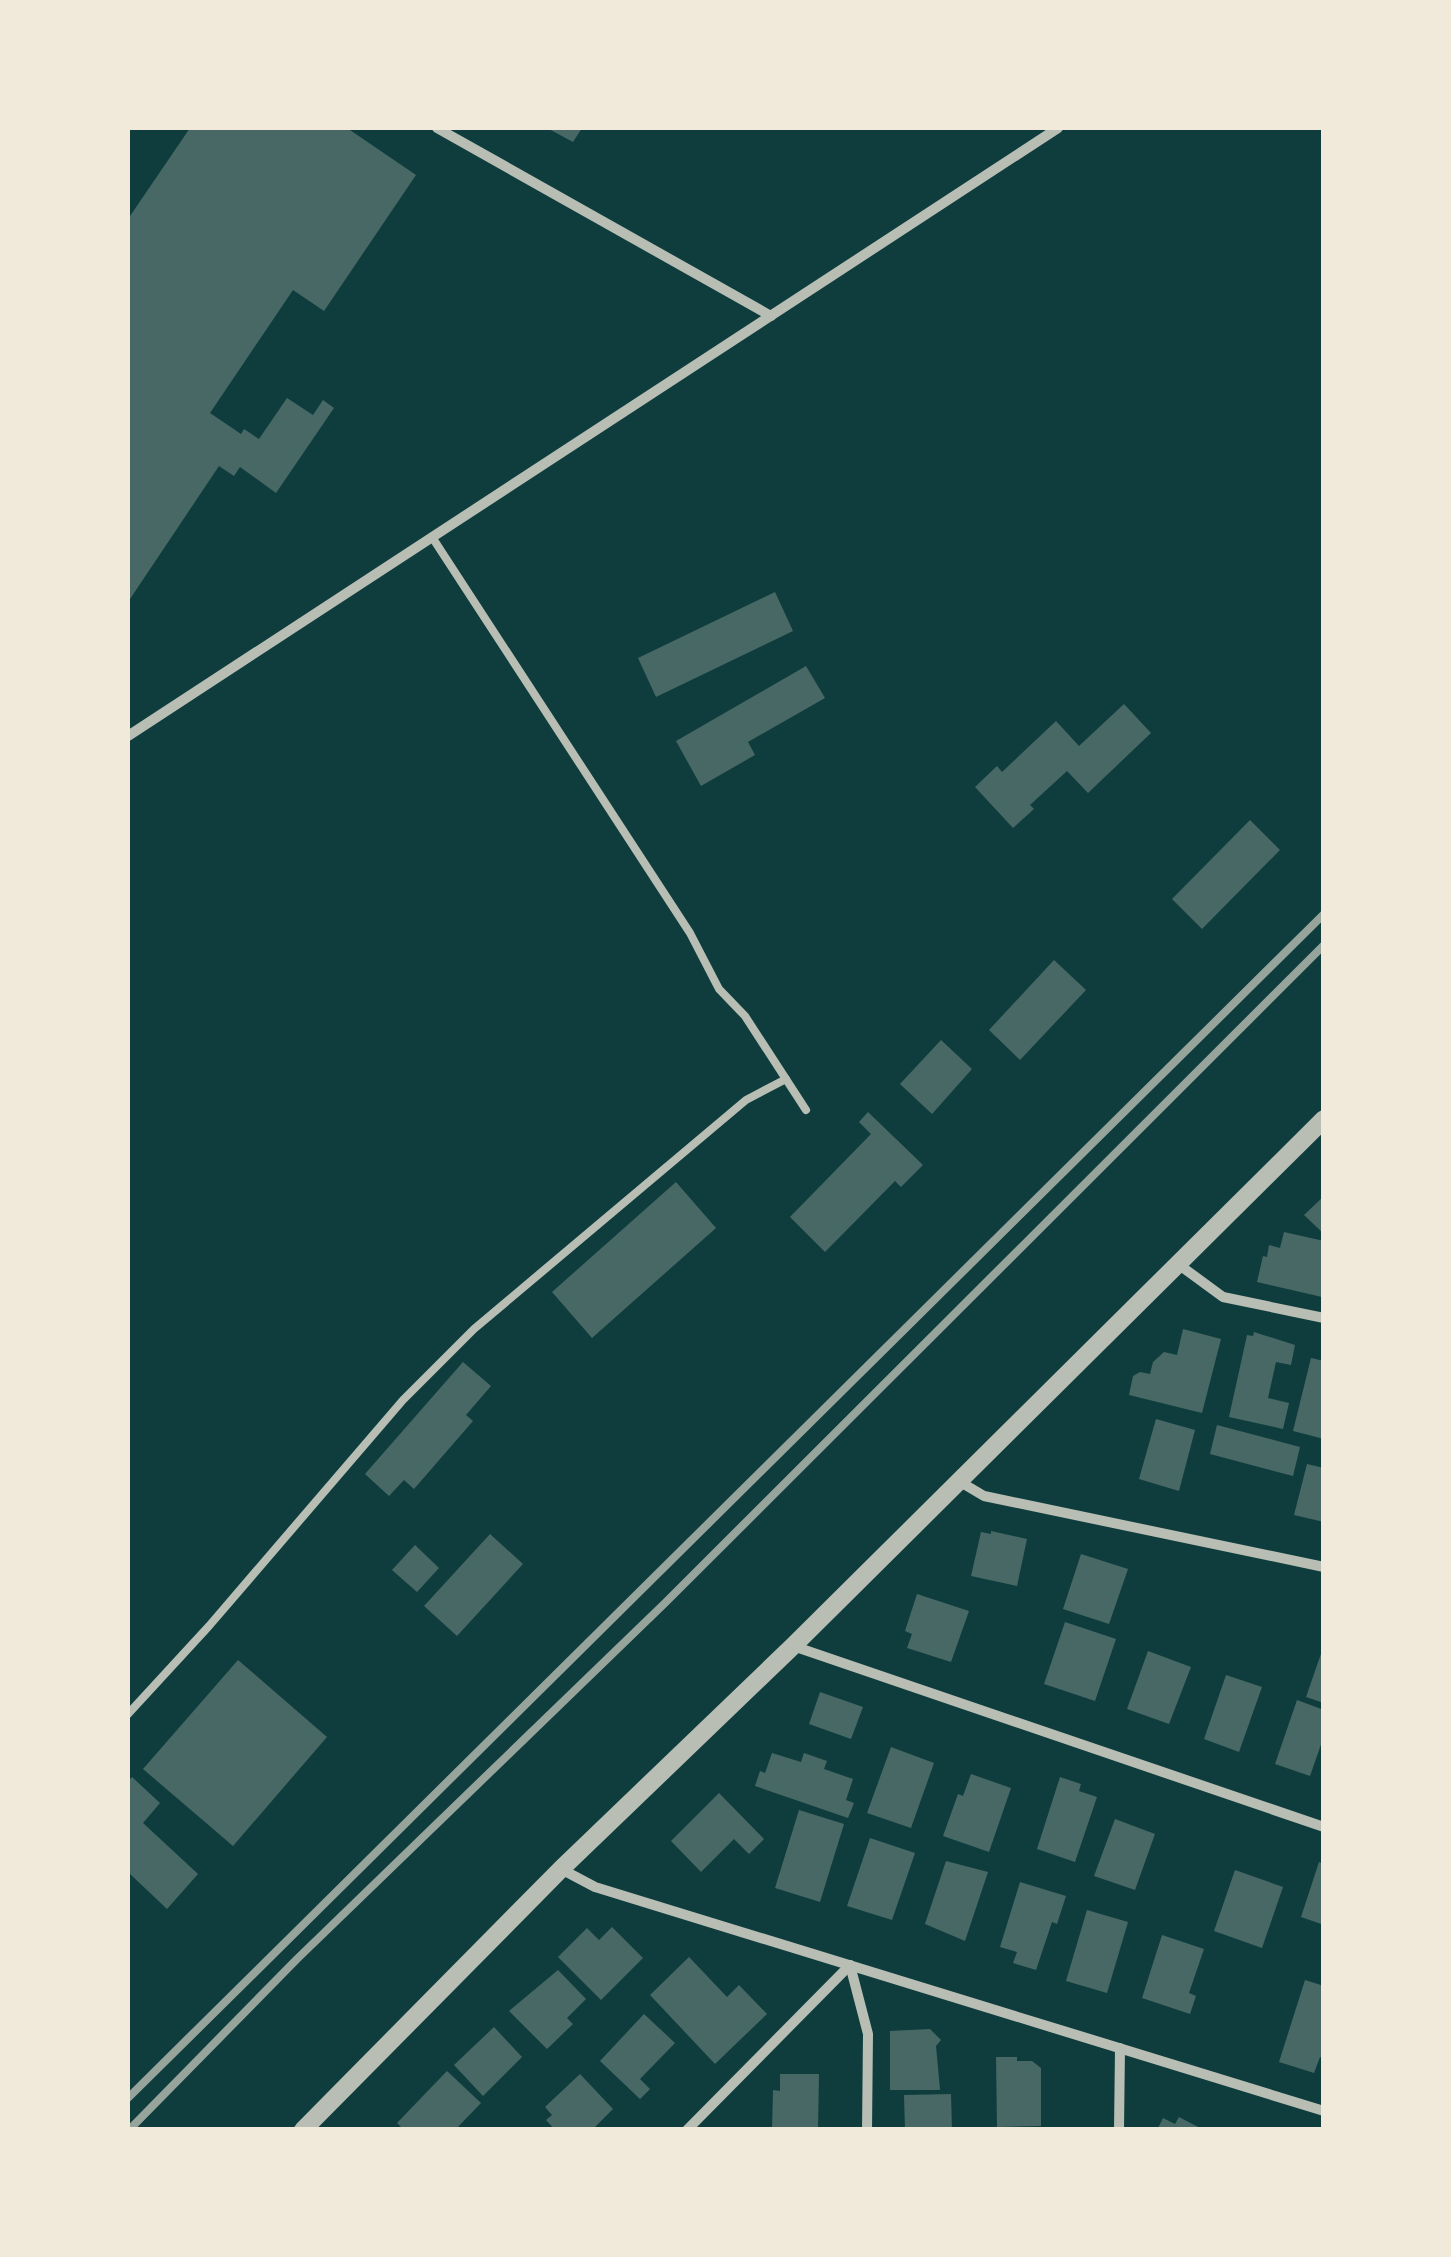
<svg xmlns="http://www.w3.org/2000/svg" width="1451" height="2257" font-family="'Nunito Sans',sans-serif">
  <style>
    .building { fill: #486865 }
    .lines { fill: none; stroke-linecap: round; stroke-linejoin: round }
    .service { stroke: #b8beb3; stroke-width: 8 }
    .minor { stroke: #b8beb3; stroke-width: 10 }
    .tertiary { stroke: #b8beb3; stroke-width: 18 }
    .rail { stroke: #97a49c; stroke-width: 8 }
  </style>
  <rect width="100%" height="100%" fill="#0f3d3e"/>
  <g class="building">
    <path d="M190,128H347L416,175L324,311L293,290L210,413L241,434L244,429L259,439L287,398L313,415L323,400L334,408L276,493L240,467L234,476L219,466L128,602V219Z"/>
    <path d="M547,128H582L573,142Z"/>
    <path d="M775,592L793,631L656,697L638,658Z"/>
    <path d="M806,666L825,698L748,742L755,755L701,786L676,741Z"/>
    <path d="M1124,704L1151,733L1088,793L1067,771L1030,805L1034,809L1013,828L975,787L997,766L1002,772L1056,721L1079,746Z"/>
    <path d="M1250,820L1280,850L1202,929L1172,899Z"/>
    <path d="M1054,960L1086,990L1020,1060L989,1030Z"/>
    <path d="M941,1040L972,1069L932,1114L900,1084Z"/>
    <path d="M868,1112L923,1165L901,1187L895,1181L825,1252L790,1217L871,1134L859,1122Z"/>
    <path d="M676,1182L716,1228L592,1338L552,1292Z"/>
    <path d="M1324,1196V1234L1304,1215Z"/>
    <path d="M1284,1232L1324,1241L1322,1297L1257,1282L1263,1256L1267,1257L1269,1245L1280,1248Z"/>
    <path d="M1183,1329L1221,1339L1202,1413L1129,1395L1133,1376L1140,1372L1150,1374L1153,1362L1164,1352L1177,1355Z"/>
    <path d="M1254,1332L1295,1345L1291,1365L1276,1362L1268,1398L1289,1403L1283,1429L1229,1417L1247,1335L1253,1336Z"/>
    <path d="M1311,1358L1324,1361V1439L1293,1431Z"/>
    <path d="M463,1362L491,1386L466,1415L473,1421L414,1489L404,1480L389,1496L365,1474Z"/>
    <path d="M1156,1419L1195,1430L1179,1491L1139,1479Z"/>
    <path d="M1217,1425L1300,1447L1293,1476L1210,1454Z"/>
    <path d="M1307,1464L1324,1468V1522L1294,1515Z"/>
    <path d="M991,1531L1027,1539L1017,1586L971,1576L981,1532L991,1534Z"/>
    <path d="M490,1534L523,1564L457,1636L424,1606Z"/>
    <path d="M415,1545L439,1568L417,1592L392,1570Z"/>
    <path d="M1081,1554L1128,1569L1109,1624L1063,1609Z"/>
    <path d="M917,1594L969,1611L951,1662L907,1648L912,1634L905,1631Z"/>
    <path d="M1065,1622L1116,1639L1095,1701L1044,1684Z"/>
    <path d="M1323,1648L1324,1649V1703L1306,1697Z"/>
    <path d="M1148,1651L1191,1667L1169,1724L1127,1709Z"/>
    <path d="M238,1660L327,1737L233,1846L143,1769Z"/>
    <path d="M1226,1675L1262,1687L1239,1752L1204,1739Z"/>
    <path d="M820,1692L863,1707L851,1739L809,1724Z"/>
    <path d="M1297,1700L1324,1710V1736L1310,1776L1275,1764Z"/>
    <path d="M891,1747L934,1763L911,1828L867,1813Z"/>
    <path d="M772,1753L801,1762L804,1753L827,1761L824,1769L853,1779L846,1800L854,1803L848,1818L755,1786L760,1771L765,1773Z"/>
    <path d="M971,1774L1011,1788L989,1852L943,1836L958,1794L963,1796Z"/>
    <path d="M132,1777L160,1803L143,1823L198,1874L167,1909L128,1872V1781Z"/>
    <path d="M1060,1777L1081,1784L1079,1791L1097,1797L1075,1862L1037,1849Z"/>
    <path d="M719,1793L764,1839L749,1854L734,1839L701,1872L671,1841Z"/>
    <path d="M799,1810L844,1824L820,1902L775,1888Z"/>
    <path d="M1115,1819L1155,1834L1135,1890L1094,1876Z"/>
    <path d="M870,1838L915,1853L892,1920L847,1906Z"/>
    <path d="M946,1861L988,1872L965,1941L925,1924Z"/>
    <path d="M1319,1862L1324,1864V1925L1301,1917Z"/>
    <path d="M1235,1870L1283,1887L1262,1948L1214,1931Z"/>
    <path d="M1020,1882L1066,1896L1057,1924L1052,1922L1036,1970L1013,1963L1017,1952L1000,1947Z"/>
    <path d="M1087,1910L1128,1922L1107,1993L1066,1981Z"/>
    <path d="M612,1927L643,1958L601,2000L558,1957L587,1928L599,1940Z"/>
    <path d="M1162,1935L1204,1949L1189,1993L1196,1996L1190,2014L1142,1998Z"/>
    <path d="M689,1957L727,1997L739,1985L767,2014L715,2064L650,1995Z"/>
    <path d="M558,1970L586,1999L567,2018L573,2024L547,2049L509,2011Z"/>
    <path d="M1305,1980L1324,1986V2058L1320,2057L1314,2073L1279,2062Z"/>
    <path d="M644,2014L675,2043L640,2079L650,2089L640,2099L600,2061Z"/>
    <path d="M494,2027L522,2057L483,2096L454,2065Z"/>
    <path d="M930,2029L941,2040L936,2046L940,2090H890V2031Z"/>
    <path d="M996,2057H1017V2061H1032L1041,2068V2126L997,2127Z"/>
    <path d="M447,2071L481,2103L455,2130H404L397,2123Z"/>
    <path d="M580,2074L613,2109L592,2130H555L546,2120L552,2115L545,2107Z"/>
    <path d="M780,2074H819L818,2130H772L773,2090L780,2091Z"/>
    <path d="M951,2094L952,2130H905L904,2095Z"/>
    <path d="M1179,2117L1204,2130H1157L1163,2118L1175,2124Z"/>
  </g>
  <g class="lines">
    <g class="service">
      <path d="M432,537L690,933L719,989L745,1016L806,1110"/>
      <path d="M128,1714L209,1626L403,1400L474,1329L746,1100L786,1079"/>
    </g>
    <g class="minor">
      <path d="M437,128L771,316"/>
      <path d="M128,736L1058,128"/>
      <path d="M1178,1264L1223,1297L1324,1318"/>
      <path d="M957,1480L984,1496L1324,1567"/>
      <path d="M793,1646L1324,1827"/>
      <path d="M561,1869L595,1887L1324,2111"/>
      <path d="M850,1965L868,2034L867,2130"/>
      <path d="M687,2130L850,1965"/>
      <path d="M1119,2130L1120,2048"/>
    </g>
    <path class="tertiary" d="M303,2130L561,1869L793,1646L1324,1119"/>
    <g class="rail">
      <path d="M128,2098L1324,914"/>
      <path d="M129,2130L297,1959L665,1603L1324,945"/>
    </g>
  </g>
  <rect width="1451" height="2257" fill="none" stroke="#f1e9da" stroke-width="260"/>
</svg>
